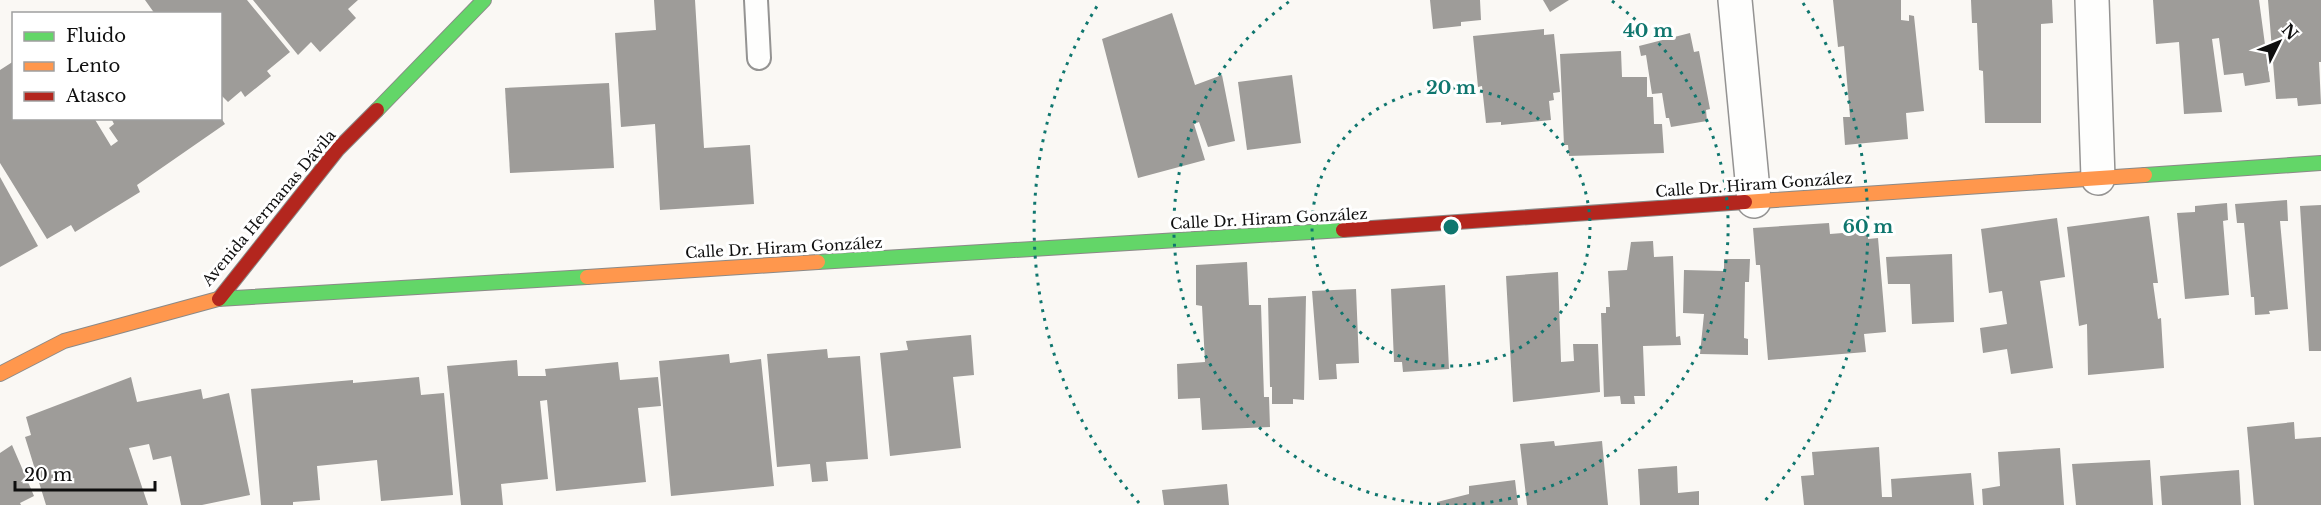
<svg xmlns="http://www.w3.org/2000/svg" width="2321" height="505" font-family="'Libre Baskerville',serif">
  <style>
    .building { fill: #9e9c99 }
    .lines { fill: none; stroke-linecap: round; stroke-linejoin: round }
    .lane-casing { stroke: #949392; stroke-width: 26 }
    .street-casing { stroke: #949392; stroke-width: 36 }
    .fast-casing { stroke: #8b8a88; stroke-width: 16 }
    .slow-casing { stroke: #8b8a88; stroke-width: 16 }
    .jam-casing { stroke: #8b8a88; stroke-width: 16 }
    .lane { stroke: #fefefd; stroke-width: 22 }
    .street { stroke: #fefefd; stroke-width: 33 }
    .fast { stroke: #63d668; stroke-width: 14 }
    .slow { stroke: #ff974d; stroke-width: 14 }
    .jam { stroke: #b3261e; stroke-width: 14 }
    .ring { fill: none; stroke: #0f766e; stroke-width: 3; stroke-dasharray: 3 6 }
    .labels { text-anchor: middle; stroke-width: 6; stroke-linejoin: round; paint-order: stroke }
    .street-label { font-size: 15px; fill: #0e0e0e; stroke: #fff }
    .centre { fill: #0f766e; stroke: #fff; stroke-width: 3 }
    .ring-label { font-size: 18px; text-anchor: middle; font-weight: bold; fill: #0f766e; stroke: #fff; stroke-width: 6; stroke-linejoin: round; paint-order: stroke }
  </style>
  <rect width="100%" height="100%" fill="#faf8f4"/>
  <g class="building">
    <path d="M145,0H247L290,52L267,71L271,76L245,97L241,91L228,102L220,94V14H155Z"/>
    <path d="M253,0H358L348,9L356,18L320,52L311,42L298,55Z"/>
    <path d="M654,0H695L704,148L750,145L754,204L660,210L655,124L621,127L615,33L656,30Z"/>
    <path d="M1430,0H1480L1481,20L1461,22V26L1433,29Z"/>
    <path d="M1543,0H1569L1550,12Z"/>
    <path d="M1833,0H1901V20L1909,21V15L1914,16L1924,111L1906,113L1908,139L1845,145L1843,117H1850L1844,46L1838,47Z"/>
    <path d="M1971,0H2052L2053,23L2041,24V123H1985L1983,71L1979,70L1977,23H1972Z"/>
    <path d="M2153,0H2259L2270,82L2245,86L2243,73L2224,75L2219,38L2212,39L2222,112L2184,114L2179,42L2156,44Z"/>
    <path d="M2268,0H2321V62H2319L2321,104L2298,106L2297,98L2276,99Z"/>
    <path d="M1172,13L1195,85L1222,75L1235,141L1208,147L1199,122L1194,124L1205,160L1138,178L1102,39Z"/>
    <path d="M1544,29V35L1554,34L1560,92L1553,93L1554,100L1549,101L1551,120L1501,125V122L1486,123L1482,86L1478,87L1473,36Z"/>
    <path d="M1690,33L1694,52L1699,51L1710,109L1706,110L1707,121L1671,127L1669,118H1666L1662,93L1652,94L1646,55L1641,56L1639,46Z"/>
    <path d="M1621,51L1622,77H1647V97H1653L1654,124H1662L1664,153L1569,156L1568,145H1564L1560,54Z"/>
    <path d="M14,61V118H94L111,146L118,141L109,128L114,124L111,118H221L225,124L137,185L140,192L75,232L71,225L47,239L0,163V70Z"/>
    <path d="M1292,75L1301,143L1247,150L1238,82Z"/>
    <path d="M609,83L614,168L510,173L505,88Z"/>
    <path d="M0,177L38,246L0,267Z"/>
    <path d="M2287,200L2288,221H2280L2288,309L2269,311L2270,314L2255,315L2254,297H2251L2244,223H2237L2235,204Z"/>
    <path d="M2227,203L2228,220L2223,221L2229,295L2185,299L2177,213L2195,212V206Z"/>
    <path d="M2321,205V351H2309L2300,206Z"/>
    <path d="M2149,216L2158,283H2153L2158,319L2161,318L2164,368L2088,375L2087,324L2079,326L2067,227Z"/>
    <path d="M2057,218L2065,277L2040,281L2053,368L2011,374L2007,349L1983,353L1980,328L2007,324L2002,291L1989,293L1981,229Z"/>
    <path d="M1829,223L1830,234L1868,231V239L1878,238L1886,332L1864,334L1866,352L1768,360L1760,265H1756L1753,228Z"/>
    <path d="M1653,241L1654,257L1673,256L1676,337L1680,336L1681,345L1643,346L1645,396H1634L1635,404H1621L1620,396L1604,397L1601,313H1606V307H1610L1608,271L1627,270L1631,242Z"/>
    <path d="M1952,254L1954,322L1912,324L1910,284H1888L1886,257Z"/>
    <path d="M1724,259H1750L1749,282H1745L1744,338L1748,339V355L1700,354L1704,314L1683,313L1684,270L1724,271Z"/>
    <path d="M1247,262L1249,305H1261L1264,397H1269L1270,427L1202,430L1200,398L1178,399L1177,364L1205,362L1202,306L1196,305V265Z"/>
    <path d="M1558,272L1561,362L1574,361L1573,344H1598L1600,392L1513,402L1506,276Z"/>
    <path d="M1445,285L1449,369L1403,372L1402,362H1394L1391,289Z"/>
    <path d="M1356,289L1359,363L1336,364L1337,379L1319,380L1312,291Z"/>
    <path d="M1306,296L1304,400L1293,399V404H1272V387H1270L1268,298Z"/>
    <path d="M971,335L974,375L953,377L961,448L890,456L880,353L908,350L906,341Z"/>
    <path d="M827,349L828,358L860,356L868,459L826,462L828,481L812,482L810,464L777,467L767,354Z"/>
    <path d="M729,354L730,363L761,359L774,486L671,496L659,361Z"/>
    <path d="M517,360L518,376H546L545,369L618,362L620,380L658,377L661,406L638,408L646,482L556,491L547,400L540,401L548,479L501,484L503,505H461L447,366Z"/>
    <path d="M131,377L137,402L201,389L203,399L229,393L250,495L202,505H181L171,456L153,460L149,444L129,448L148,505H46L25,437L31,435L26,417Z"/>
    <path d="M419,377L421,395L444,393L453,495L381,501L377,460L317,466L320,500L293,502V505H261L251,389L353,380V383Z"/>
    <path d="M2294,422L2295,439L2321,437V505H2254L2247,427Z"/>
    <path d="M1554,441L1555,446L1602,441L1608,505H1527L1520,444Z"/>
    <path d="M12,445L34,496L20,503L21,505H0V453Z"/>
    <path d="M1879,447L1882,497H1892L1891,479L1971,473L1974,505H1804L1801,476L1814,475L1812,452Z"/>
    <path d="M2060,448L2064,505H1983L1982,489L2000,486L1998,452Z"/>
    <path d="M2150,460L2153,505H2076L2072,464Z"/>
    <path d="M1677,466L1678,493L1699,491V505H1640L1638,469Z"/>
    <path d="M2239,470L2241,505H2162L2160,476Z"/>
    <path d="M1515,480L1518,505H1437V502L1469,494V486Z"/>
    <path d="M1227,484L1229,505H1164L1162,490Z"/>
  </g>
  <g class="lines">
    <g class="lane-casing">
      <path id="lane" d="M756,0L759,58"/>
    </g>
    <g class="street-casing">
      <g id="street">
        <path d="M1735,0L1754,201"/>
        <path d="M2092,0L2098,178"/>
      </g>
    </g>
    <g class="fast-casing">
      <g id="fast">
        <path d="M377,110L484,0"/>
        <path d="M2145,175L2321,163"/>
        <path d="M818,262L1343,230"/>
        <path d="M218,299L587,277"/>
      </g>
    </g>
    <g class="slow-casing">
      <g id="slow">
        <path d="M1745,202L2145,175"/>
        <path d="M587,277L818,262"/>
        <path d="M0,374L64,341L218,299"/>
      </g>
    </g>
    <g class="jam-casing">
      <g id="jam">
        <path d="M1343,230L1745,202"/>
        <path d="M219,299L338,149L377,110"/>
      </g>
    </g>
    <use href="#lane" class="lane"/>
    <use href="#street" class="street"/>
    <use href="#fast" class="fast"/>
    <use href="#slow" class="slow"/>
    <use href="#jam" class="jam"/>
  </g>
  <g class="ring">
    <circle cx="1451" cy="227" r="139"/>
    <path d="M1449 505A278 278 0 0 1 1290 1M1612 1A278 278 0 0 1 1453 505"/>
    <path d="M1139 503A417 417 0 0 1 1099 3M1803 3A417 417 0 0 1 1763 503"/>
  </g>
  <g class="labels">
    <g class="street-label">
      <text transform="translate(1754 185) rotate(-4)" y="5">Calle Dr. Hiram González</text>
      <text transform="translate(269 208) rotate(-50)" y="5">Avenida Hermanas Dávila</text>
      <text transform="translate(1269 219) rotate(-3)" y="5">Calle Dr. Hiram González</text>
      <text transform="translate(784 248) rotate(-3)" y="5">Calle Dr. Hiram González</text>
    </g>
  </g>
  <circle cx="1451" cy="227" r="9" class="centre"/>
  <g class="ring-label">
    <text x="1648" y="37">40 m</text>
    <text x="1451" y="94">20 m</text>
    <text x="1868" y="233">60 m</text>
  </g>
  <rect x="12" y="12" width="210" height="108" fill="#ffffff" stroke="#9f9f9f" stroke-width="1.5"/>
  <rect x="24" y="32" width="30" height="9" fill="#63d668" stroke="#9f9f9f" stroke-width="1.5"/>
  <text x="66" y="42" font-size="18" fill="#0e0e0e">Fluido</text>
  <rect x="24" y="62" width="30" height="9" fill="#ff974d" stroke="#9f9f9f" stroke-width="1.5"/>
  <text x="66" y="72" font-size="18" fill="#0e0e0e">Lento</text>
  <rect x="24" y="92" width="30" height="9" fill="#b3261e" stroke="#9f9f9f" stroke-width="1.5"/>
  <text x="66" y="102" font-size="18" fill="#0e0e0e">Atasco</text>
  <g transform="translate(2279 42) rotate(47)" stroke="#ffffff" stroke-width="4.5" paint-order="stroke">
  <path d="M0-4.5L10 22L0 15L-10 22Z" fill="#0e0e0e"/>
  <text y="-9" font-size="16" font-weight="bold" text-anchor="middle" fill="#0e0e0e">N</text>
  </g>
  <path d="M15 481v9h140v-9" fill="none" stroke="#0e0e0e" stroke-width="3"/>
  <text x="24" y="481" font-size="18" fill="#0e0e0e" stroke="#ffffff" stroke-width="4.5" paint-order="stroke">20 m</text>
</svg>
